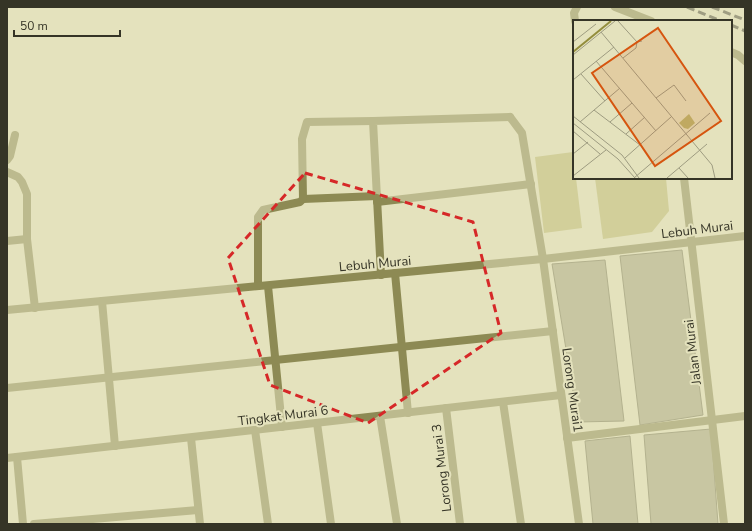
<svg xmlns="http://www.w3.org/2000/svg" width="752" height="531" font-family="'Nunito Sans',sans-serif">
  <style>
    .green { fill: #bcb870 }
    .building { fill: #a6a581; stroke: #797755 }
    .lines { fill: none; stroke-linecap: round; stroke-linejoin: round }
    .service { stroke: #8d8a54; stroke-width: 8 }
    .minor { stroke: #8d8a54; stroke-width: 8 }
    .rail { stroke: #4c4b3a; stroke-width: 3; stroke-dasharray: 8 4; stroke-linecap: butt }
    .marked { fill: none; stroke: #d62828; stroke-width: 3; stroke-dasharray: 8 5; stroke-linejoin: round }
    .labels { text-anchor: middle; stroke-width: 4; stroke-linejoin: round; paint-order: stroke }
    .street-label { font-size: 13px; fill: #353426; stroke: #e4e2bd }
    .inset-river { fill: none; stroke: #938d3c; stroke-width: 2 }
    .inset-road { fill: none; stroke: #9e9c81; stroke-width: 1 }
    .view { fill: #d6550f; fill-opacity: 0.15; stroke: #d6550f; stroke-width: 2 }
    .inset-edge { fill: none; stroke: #353426; stroke-width: 2 }
  </style>
  <rect width="100%" height="100%" fill="#e4e2bd"/>
  <g class="green">
    <path d="M573,152L574,178H576L582,228L544,233L535,157Z"/>
    <path d="M595,178H666L669,211L652,232L603,239Z"/>
  </g>
  <g class="building">
    <path d="M682,250L703,415L640,425L620,256Z"/>
    <path d="M605,260L624,421L578,422L552,264Z"/>
    <path d="M711,429L718,524H651L644,435Z"/>
    <path d="M630,436L638,524H593L585,441Z"/>
  </g>
  <g class="lines">
    <g class="service">
      <path d="M615,7L651,21"/>
      <path d="M575,21L574,13L577,7"/>
      <path d="M731,52L738,55L745,61"/>
      <path d="M510,117L522,133L543,259"/>
      <path d="M303,199L377,196"/>
      <path d="M377,202L531,184"/>
      <path d="M7,241L27,239"/>
      <path d="M395,273L408,413"/>
      <path d="M258,286V217L263,210L300,202L303,199L302,139L307,122L373,121"/>
      <path d="M268,286L282,427"/>
      <path d="M102,301L115,446"/>
      <path d="M7,388L553,331"/>
      <path d="M503,402L521,524"/>
      <path d="M380,416L397,524"/>
      <path d="M255,430L268,524"/>
      <path d="M567,438L745,416"/>
      <path d="M17,457L23,524"/>
      <path d="M34,524L198,510"/>
    </g>
    <g class="minor">
      <path d="M7,160L10,156L15,135"/>
      <path d="M7,172L18,177L22,182L27,194V239L35,308"/>
      <path d="M684,178L724,524"/>
      <path d="M543,259L579,524"/>
      <path d="M381,275L373,121L510,117"/>
      <path d="M7,310L543,259L745,236"/>
      <path d="M446,408L460,524"/>
      <path d="M317,423L331,524"/>
      <path d="M191,438L200,524"/>
      <path d="M7,458L561,395"/>
    </g>
    <g class="rail">
      <path d="M687,7L721,21"/>
      <path d="M712,7L745,20"/>
      <path d="M731,25L745,31"/>
    </g>
  </g>
  <path d="M0 0H752V531H0ZM305,173L473,222L501,333L368,423L270,385L228,258Z" fill="#e4e2bd" fill-opacity=".55" fill-rule="evenodd"/>
  <path class="marked" d="M305,173L473,222L501,333L368,423L270,385L228,258Z"/>
  <g class="labels">
    <g class="street-label">
      <text transform="translate(697 229) rotate(-7)" y="5">Lebuh Murai</text>
      <text transform="translate(375 263) rotate(-5)" y="5">Lebuh Murai</text>
      <text transform="translate(692 352) rotate(-97)" y="5">Jalan Murai</text>
      <text transform="translate(573 390) rotate(82)" y="5">Lorong Murai1</text>
      <text transform="translate(283 415) rotate(-7)" y="5">Tingkat Murai 6</text>
      <text transform="translate(441 468) rotate(-97)" y="5">Lorong Murai 3</text>
    </g>
  </g>
  <g transform="translate(573 20)">
    <rect width="159" height="159" fill="#e4e2bd"/>
    <path d="M116,94L122,103L115,109L111,108L106,103Z" fill="#bcb870"/>
    <path class="inset-river" d="M0,32L38,1"/>
    <path class="inset-road" d="M45,1L64,22L69,21M28,12L139,145L142,158M0,22L23,4M0,35L42,1M50,38L63,28L64,22M23,41L83,111M8,54L32,81M0,60L41,27M83,78L101,65L113,81M21,90L67,125M0,96L49,135L66,158M7,102L47,68M37,102L59,83M0,103L45,139L62,158M0,111L27,134M53,114L72,97M0,134L15,122M52,138L98,97M106,148L115,158M0,156L33,130M61,158L137,93M94,158L134,124"/>
    <path class="view" d="M85,8L148,101L82,146L19,53Z"/>
    <rect width="159" height="159" class="inset-edge"/>
  </g>
  <rect width="752" height="531" fill="none" stroke="#353426" stroke-width="16"/>
  <path d="M14 30v6h106v-6" fill="none" stroke="#353426" stroke-width="2"/>
  <text x="20" y="30" font-size="12" fill="#353426" stroke="#e4e2bd" stroke-width="3" paint-order="stroke">50 m</text>
</svg>
